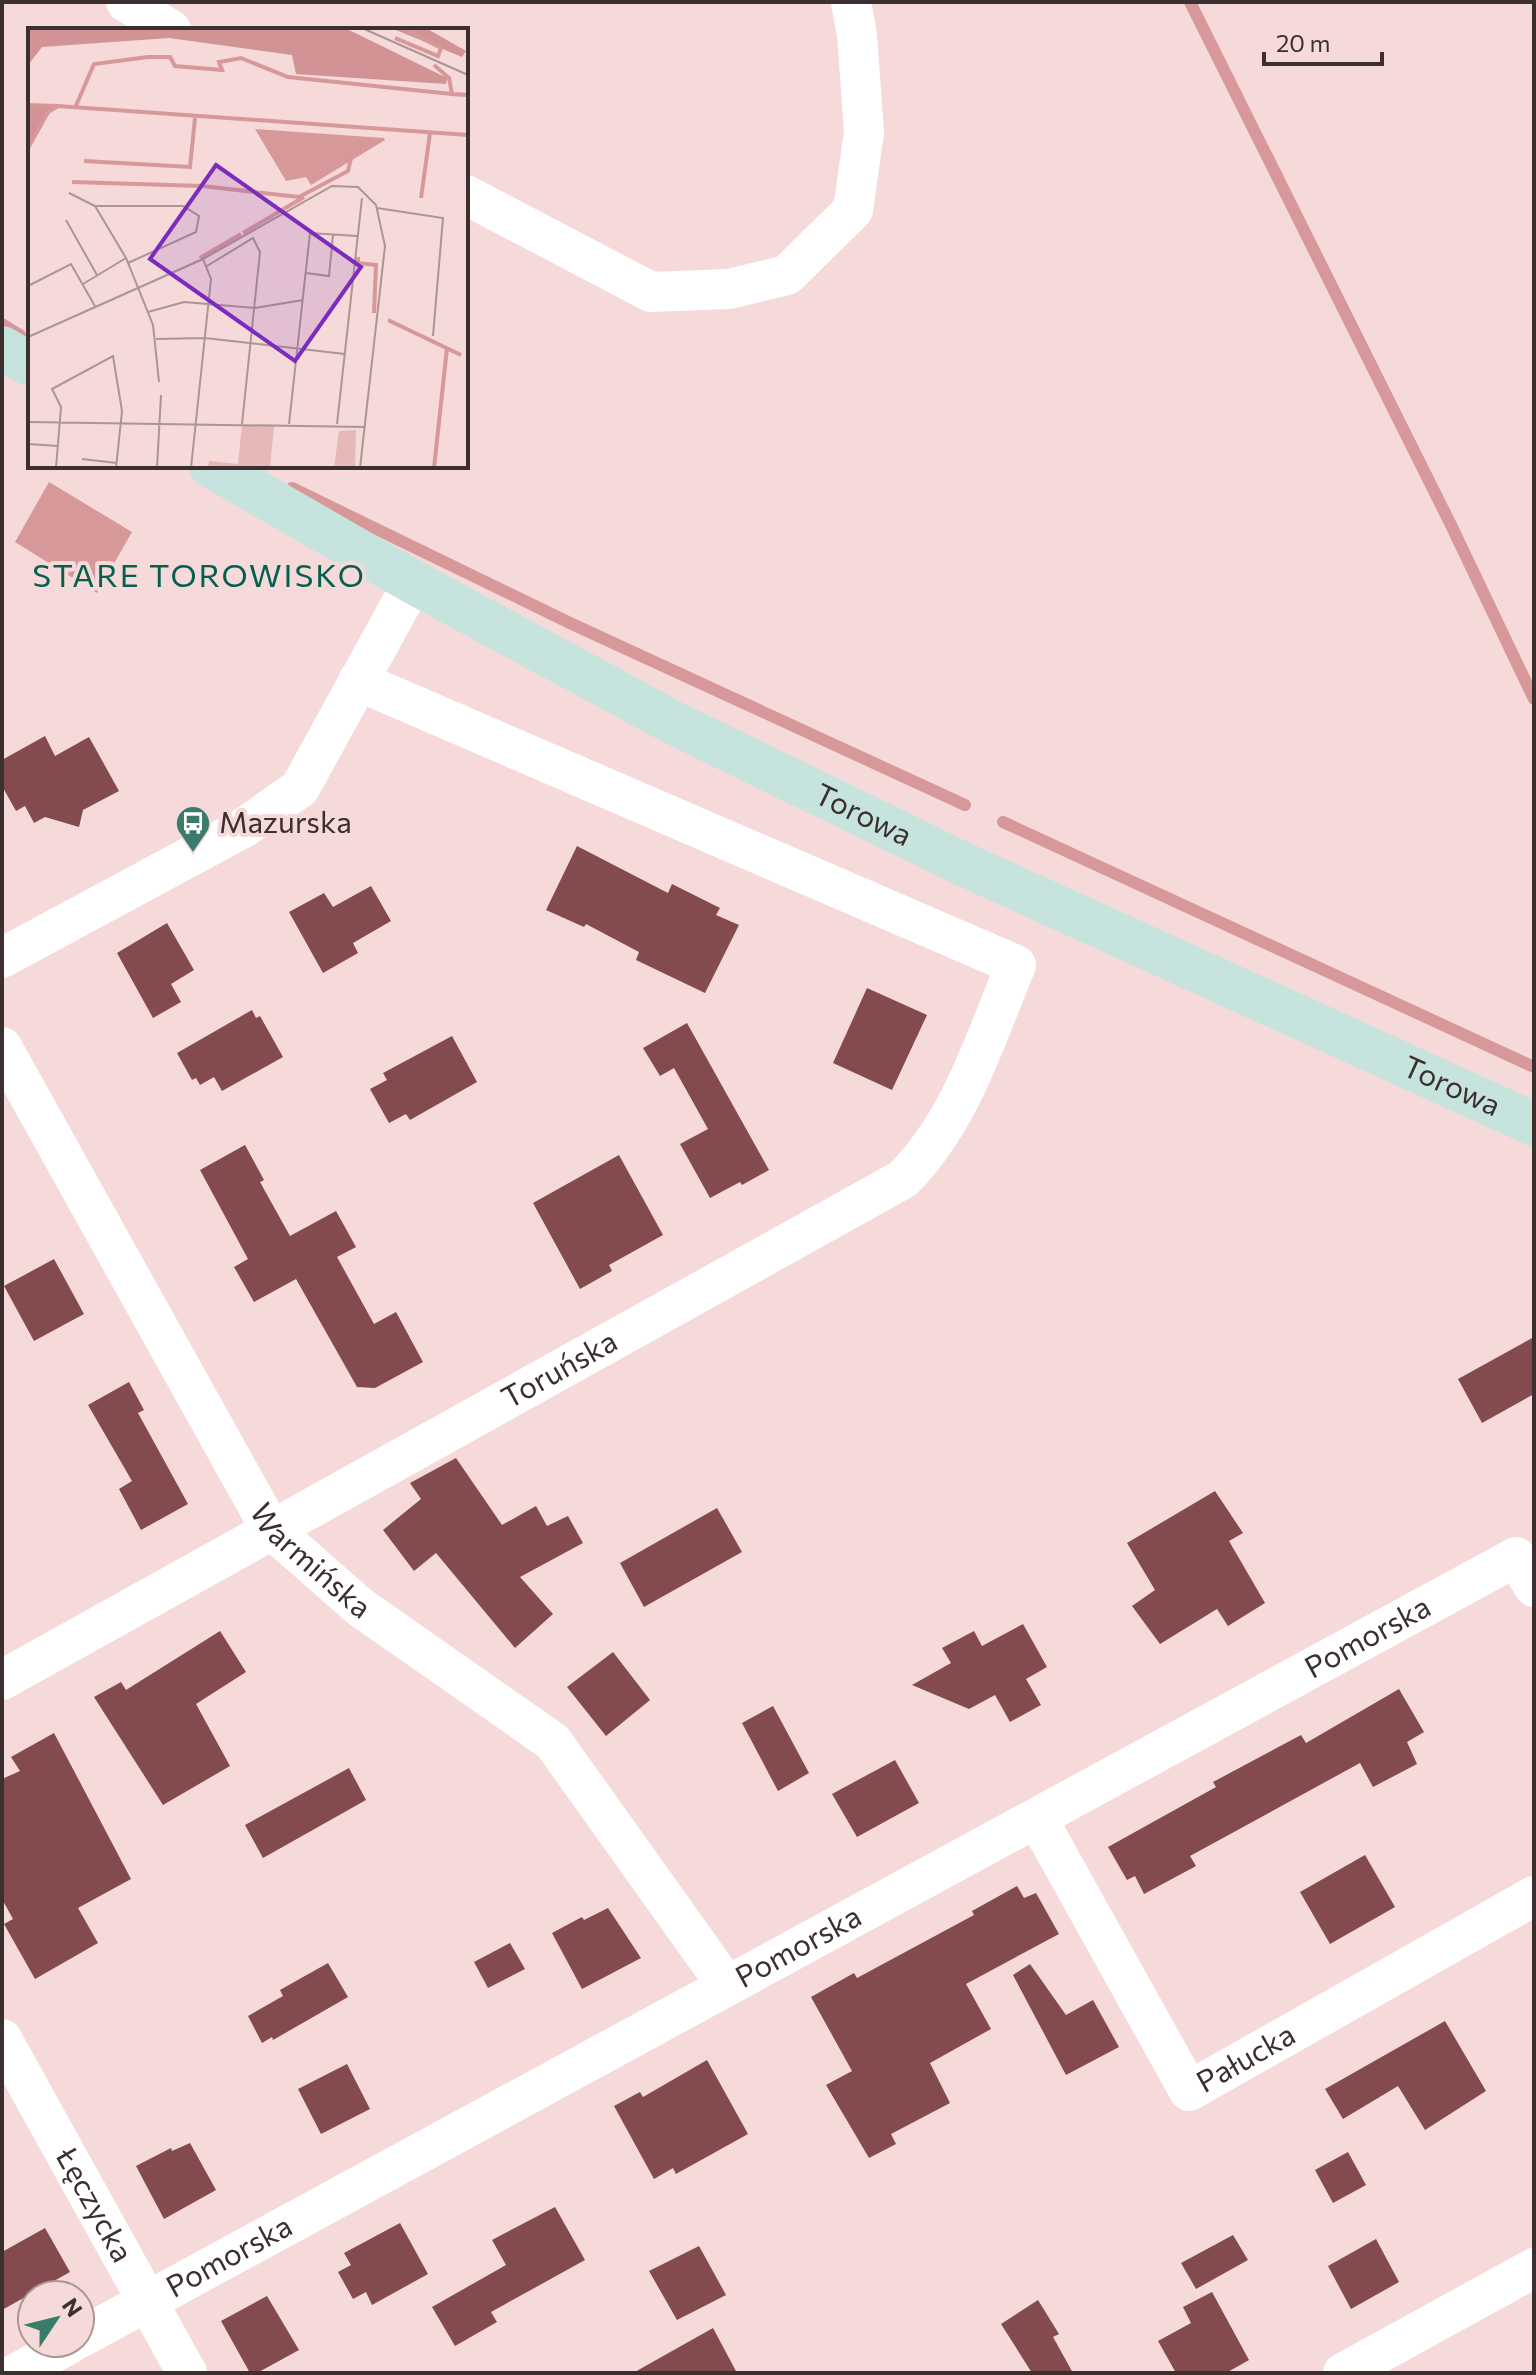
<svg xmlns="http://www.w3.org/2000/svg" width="1536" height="2375" font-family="Commissioner,sans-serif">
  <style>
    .water { fill: #d79899 }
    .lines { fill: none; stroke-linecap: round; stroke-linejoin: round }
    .stream { stroke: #d79899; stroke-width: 12 }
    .building { fill: #834b4d }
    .street { stroke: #fff; stroke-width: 40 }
    .secondary { stroke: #c7e3dd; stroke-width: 44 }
    .labels { text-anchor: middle; stroke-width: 8; stroke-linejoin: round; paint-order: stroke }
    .street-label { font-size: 30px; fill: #3b2f2f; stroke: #f6d9d9 }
    .poi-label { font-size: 30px; fill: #3b2f2f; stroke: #f6d9d9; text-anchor: start }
    .neighbourhood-label { font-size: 32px; letter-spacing: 2px; fill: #055f4f; stroke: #f6d9d9 }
    .inset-river { fill: none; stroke: #d79899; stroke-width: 4 }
    .inset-road { fill: none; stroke: #ab9595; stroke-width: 2 }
    .view { fill: #7b2cbf; fill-opacity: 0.15; stroke: #7b2cbf; stroke-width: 4 }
    .inset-edge { fill: none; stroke: #3b2f2f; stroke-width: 4 }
  </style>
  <rect width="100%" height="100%" fill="#f6d9d9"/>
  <path class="water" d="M49,482L132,532L97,593L15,542Z"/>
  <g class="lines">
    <g class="stream">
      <path d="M1190,2L1451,525L1534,699"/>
      <path d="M2,324L20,335"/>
      <path d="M292,488L572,624L965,805"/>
      <path d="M1003,822L1534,1067"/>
    </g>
  </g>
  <g class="building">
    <path d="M45,736L55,756L89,737L119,791L83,810L79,827L45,817L34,823L25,806L16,811L2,786V760Z"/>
    <path d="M577,846L668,893L672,884L720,908L716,915L739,925L705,993L636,960L639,952L586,924L584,927L546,910Z"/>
    <path d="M371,886L391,921L353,943L358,953L323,973L289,912L324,893L333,907Z"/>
    <path d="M167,923L194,970L171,984L181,1002L153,1018L117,953Z"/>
    <path d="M867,988L927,1015L892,1090L833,1063Z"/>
    <path d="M252,1010L256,1018L260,1016L283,1057L222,1091L214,1077L200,1085L196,1078L192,1080L177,1053Z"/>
    <path d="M687,1023L769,1170L742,1185L740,1182L710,1198L680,1144L708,1129L674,1068L660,1076L643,1048Z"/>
    <path d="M452,1036L477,1082L410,1120L406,1114L389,1123L370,1089L387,1080L383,1073Z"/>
    <path d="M245,1145L264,1180L260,1182L290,1236L336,1211L356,1247L337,1257L374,1324L396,1312L423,1362L375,1388L357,1387L296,1279L254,1302L234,1267L248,1259L200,1170Z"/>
    <path d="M619,1155L663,1235L609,1265L612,1271L580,1289L533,1203Z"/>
    <path d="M54,1259L84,1314L34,1341L4,1286Z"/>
    <path d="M1534,1337V1394L1482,1423L1458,1379Z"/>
    <path d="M129,1382L144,1410L138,1413L188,1504L141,1530L119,1489L132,1481L88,1405Z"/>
    <path d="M456,1458L502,1525L536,1506L547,1526L568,1516L583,1543L520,1577L553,1614L515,1648L436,1553L414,1571L383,1530L421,1499L410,1483Z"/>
    <path d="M1215,1491L1243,1533L1229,1541L1265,1603L1228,1626L1217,1609L1160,1644L1132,1606L1155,1590L1127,1543Z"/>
    <path d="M717,1508L742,1552L644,1607L620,1563Z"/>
    <path d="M1023,1624L1047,1667L1026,1679L1041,1705L1010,1722L995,1695L969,1709L912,1685L951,1663L942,1648L974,1631L982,1646Z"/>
    <path d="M220,1631L246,1672L196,1704L230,1766L163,1805L94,1697L121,1682L126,1690Z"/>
    <path d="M613,1652L650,1700L606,1736L567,1687Z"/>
    <path d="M1399,1689L1424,1732L1407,1742L1417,1764L1373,1787L1360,1763L1190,1856L1196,1866L1144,1894L1135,1876L1127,1880L1108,1847L1216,1787L1213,1782L1301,1735L1306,1743Z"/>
    <path d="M773,1706L809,1773L778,1791L742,1723Z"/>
    <path d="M54,1733L131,1879L78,1908L98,1943L35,1979L4,1924L13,1919L2,1899V1779L20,1771L11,1757Z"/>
    <path d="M895,1760L919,1803L857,1837L832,1794Z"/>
    <path d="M349,1768L366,1800L263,1858L245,1825Z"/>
    <path d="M1365,1855L1395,1907L1330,1944L1300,1892Z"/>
    <path d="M1017,1886L1024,1898L1036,1893L1059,1934L966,1984L991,2029L930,2063L950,2103L891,2134L896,2144L869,2158L826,2085L852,2071L811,1997L854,1973L857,1978L974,1915L972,1911Z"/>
    <path d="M608,1908L641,1958L582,1989L552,1933L582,1917L584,1920Z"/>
    <path d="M510,1943L525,1969L488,1988L474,1962Z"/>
    <path d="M328,1963L348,1997L273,2040L272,2037L262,2043L248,2016L283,1996L280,1990Z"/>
    <path d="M1030,1964L1066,2015L1093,2000L1119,2047L1066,2075L1013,1975Z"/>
    <path d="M1445,2021L1486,2091L1425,2130L1398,2086L1343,2119L1325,2089Z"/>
    <path d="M707,2060L748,2134L676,2174L673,2168L654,2179L614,2106L640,2092L643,2097Z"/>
    <path d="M347,2064L370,2109L321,2134L298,2089Z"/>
    <path d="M190,2143L216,2190L164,2219L136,2166L171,2148L172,2151Z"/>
    <path d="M1348,2152L1366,2185L1333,2203L1315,2170Z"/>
    <path d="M555,2207L585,2260L491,2312L497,2322L455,2346L432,2307L506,2265L492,2240Z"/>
    <path d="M400,2223L428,2274L372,2305L366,2292L353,2299L338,2272L351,2265L344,2253Z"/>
    <path d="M45,2228L70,2272L2,2310V2252Z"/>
    <path d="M1233,2235L1248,2260L1196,2289L1181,2263Z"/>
    <path d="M1376,2239L1399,2282L1351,2309L1328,2266Z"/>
    <path d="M699,2246L726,2295L677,2320L649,2271Z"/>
    <path d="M1212,2292L1249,2360L1226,2373H1176L1158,2341L1191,2323L1183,2307Z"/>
    <path d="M267,2296L299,2350L257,2373H250L221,2321Z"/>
    <path d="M1038,2300L1059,2334L1053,2337L1073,2373H1032L1001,2324Z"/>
    <path d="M713,2328L737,2373H633Z"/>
  </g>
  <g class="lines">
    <g class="street">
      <path d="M126,2L171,30"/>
      <path d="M466,195L651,292L729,289L787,275L853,210L864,132L857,35L851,2"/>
      <path d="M2,958L245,827L300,788L413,582"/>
      <path id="s1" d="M2,1047L270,1528L360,1607L553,1742L727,1986"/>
      <path id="s2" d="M2,1680L903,1179C961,1121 985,1039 1016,965L358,681"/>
      <path id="s3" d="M1037,1818L1189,2091L1534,1896"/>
      <path id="s4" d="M2,2039L187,2373"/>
      <path id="s5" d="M80,2338L1516,1557L1534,1587"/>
      <path d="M17,2373L71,2343"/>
      <path d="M1343,2373L1534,2268"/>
    </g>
    <g class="secondary">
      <path d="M2,348L30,364"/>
      <path id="s6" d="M211,466L413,582L674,723L963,864L1534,1124"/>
    </g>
  </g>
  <defs>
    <g id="bus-pin" transform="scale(1.8)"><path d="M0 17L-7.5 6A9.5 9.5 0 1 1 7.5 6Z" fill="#3a7b6b" stroke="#f6d9d9"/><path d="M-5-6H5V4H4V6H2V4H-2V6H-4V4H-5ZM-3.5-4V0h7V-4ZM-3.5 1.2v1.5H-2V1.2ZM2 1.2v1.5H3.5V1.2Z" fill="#fff"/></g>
  </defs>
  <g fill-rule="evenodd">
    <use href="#bus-pin" x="193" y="823"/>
  </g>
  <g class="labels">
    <g class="street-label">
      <text dy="10" stroke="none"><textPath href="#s6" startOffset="740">Torowa</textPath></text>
      <text dy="10" stroke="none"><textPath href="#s6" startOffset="1388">Torowa</textPath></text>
      <text dy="10" stroke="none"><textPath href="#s2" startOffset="638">Toruńska</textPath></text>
      <text dy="10" stroke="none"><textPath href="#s1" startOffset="602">Warmińska</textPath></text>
      <text dy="10" stroke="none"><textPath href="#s5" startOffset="1466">Pomorska</textPath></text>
      <text dy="10" stroke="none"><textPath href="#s5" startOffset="818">Pomorska</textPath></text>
      <text dy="10" stroke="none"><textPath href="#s3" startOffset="378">Pałucka</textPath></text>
      <text dy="10" stroke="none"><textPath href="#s4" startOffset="190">Łęczycka</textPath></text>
      <text dy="10" stroke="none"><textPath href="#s5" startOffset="170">Pomorska</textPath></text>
    </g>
    <g class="poi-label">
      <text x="219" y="833">Mazurska</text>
    </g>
    <g class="neighbourhood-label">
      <text x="199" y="587">STARE TOROWISKO</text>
    </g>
  </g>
  <g transform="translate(28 28)">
    <rect width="440" height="440" fill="#f6d9d9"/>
    <path d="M214,397L246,398L242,440H180L181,433L210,436ZM328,402L327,440H306L311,403Z" fill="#e7b8b8"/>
    <path d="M0,0H317L419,50L418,56L268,46L264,27L141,10L14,19L0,37ZM363,0H398L438,23L434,29ZM0,78L26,79L0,117Z" fill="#d19394"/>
    <path d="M227,101L356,110L357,112L283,157L278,149L258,153Z" fill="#d79899"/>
    <path class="inset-river" d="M367,10L410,28L413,20L380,3M406,37L421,50L424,66L440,67M0,77L30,78M47,80L66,36L120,29H142L147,38L194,42L191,34L213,30L260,49L424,66M0,120L20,84L30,78L440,107M56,133L162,139L167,90M44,154L174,158L271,169L320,143L323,130M393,170L402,105M215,205L276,169M330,229V235L348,237L346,285M172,230L213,206M360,292L433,327M406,440L419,320"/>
    <path class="inset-road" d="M334,0L440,47M41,165L67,178L98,230L125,297L131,354M67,178H155L171,188L168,204L100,235M349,180L415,190L405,308M38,192L69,247M179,238L225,210L232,224L214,396M278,245L301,248L305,207M55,256L98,230M0,258L43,236L68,280M120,284L156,274L227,280L275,272M0,309L175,231L304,158L330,159L348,177L357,218L332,440M128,311L177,310L317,326M0,394L337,399M261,396L282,205L329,208M309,396L334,170M0,416L30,418M54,431L89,435M28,440L33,379L24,361L85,328L94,383L88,440M129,440L133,367M163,440L183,251L175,231"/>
    <path class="view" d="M188,137L333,239L267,333L122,231Z"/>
    <rect width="440" height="440" class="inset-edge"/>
  </g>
  <rect width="1536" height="2375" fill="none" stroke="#3b2f2f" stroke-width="8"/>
  <g transform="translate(56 2319) rotate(55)"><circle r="38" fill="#f6d9d9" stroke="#ab9595" stroke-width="2"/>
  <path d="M0-6L14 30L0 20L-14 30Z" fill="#3a7b6b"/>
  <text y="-12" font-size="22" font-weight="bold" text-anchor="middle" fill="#3b2f2f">N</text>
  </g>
  <path d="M1264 52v12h118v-12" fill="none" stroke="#3b2f2f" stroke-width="4"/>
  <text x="1276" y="52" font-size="24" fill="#3b2f2f" stroke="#f6d9d9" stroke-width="6" paint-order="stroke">20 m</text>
</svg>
